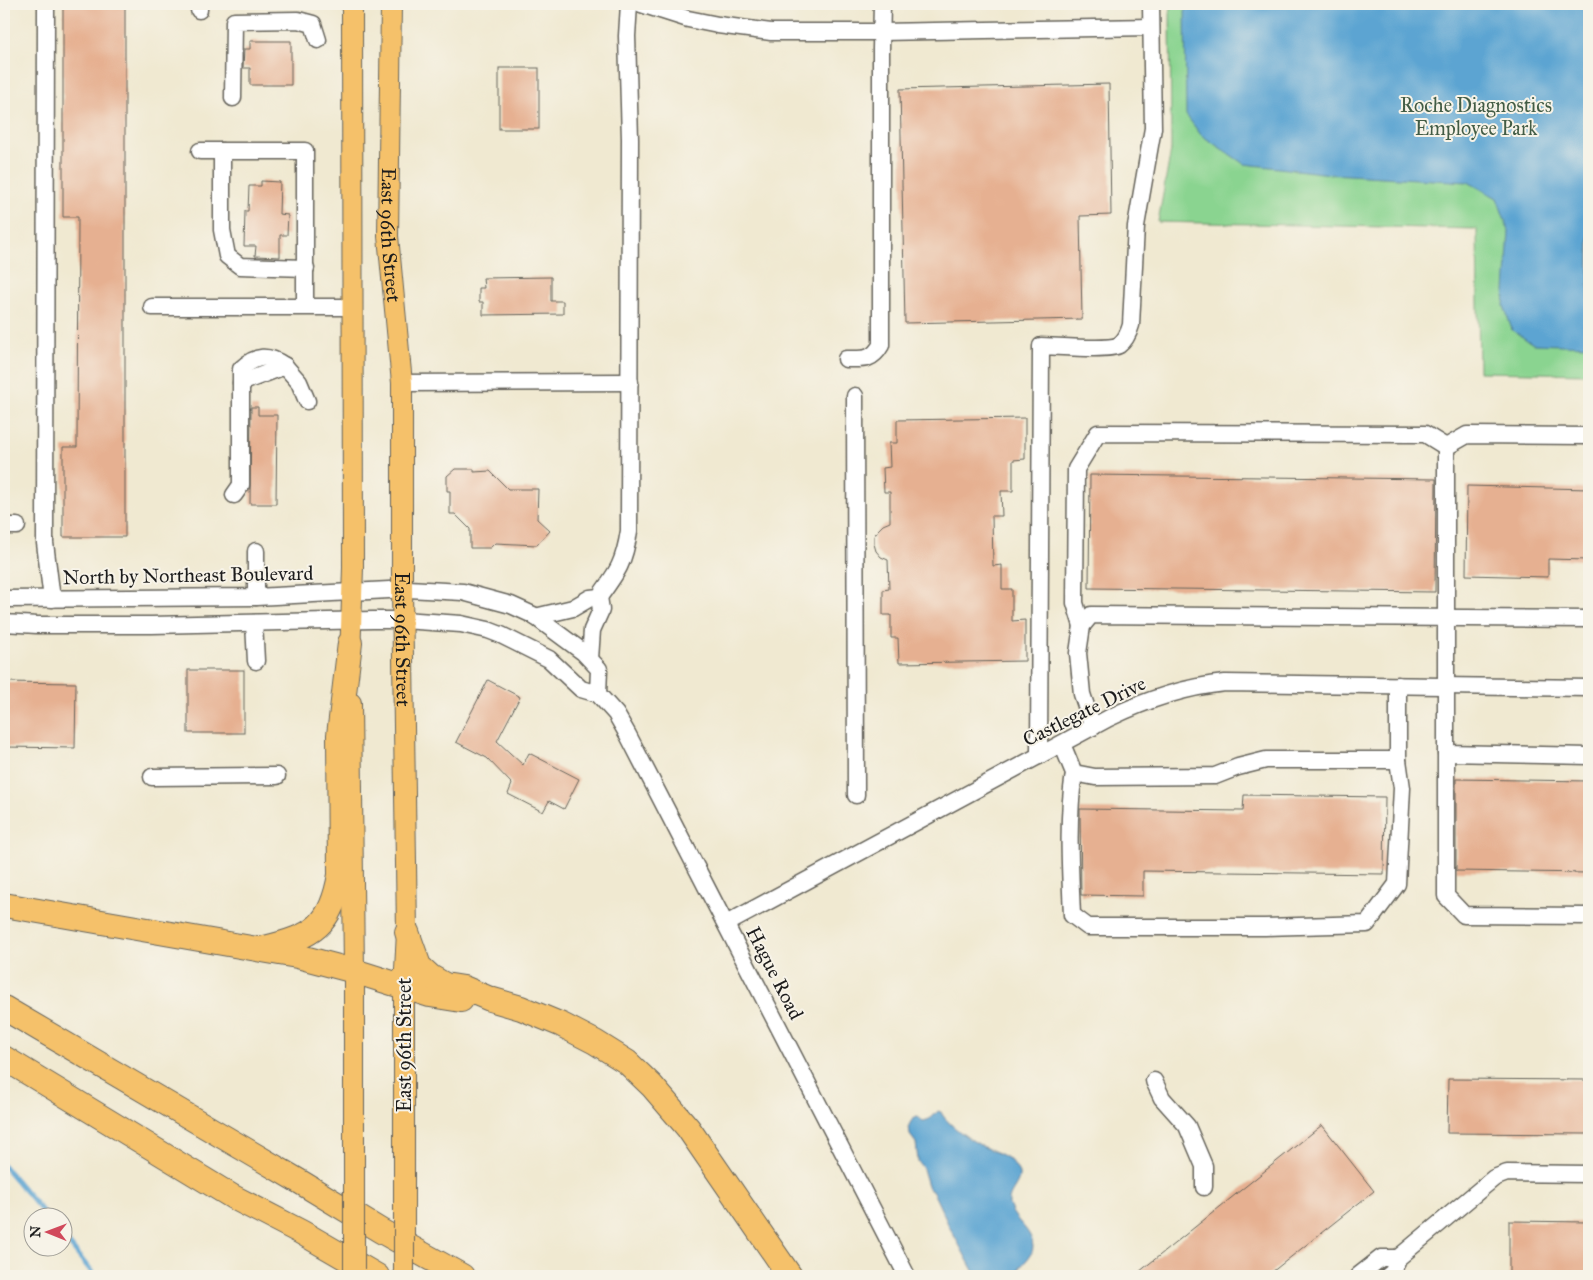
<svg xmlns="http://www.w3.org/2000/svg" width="1593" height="1280" font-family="'IM FELL Great Primer',serif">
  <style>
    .green { fill: #8ad490; stroke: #537856 }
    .water { fill: #5ca4d2; stroke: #3c6077 }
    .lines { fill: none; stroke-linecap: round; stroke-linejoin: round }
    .stream { stroke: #5ca4d2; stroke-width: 5 }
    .building { fill: #e6b091 }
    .minor-casing { stroke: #66645b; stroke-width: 19 }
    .major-casing { stroke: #66645b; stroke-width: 22 }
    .highway-casing { stroke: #66645b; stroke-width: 26 }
    .minor { stroke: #fff; stroke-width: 16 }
    .major { stroke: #f5c16b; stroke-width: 20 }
    .highway { stroke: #f5c16b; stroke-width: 24 }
    .major-bridge-casing { stroke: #66645b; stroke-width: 22; stroke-linecap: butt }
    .major-bridge { stroke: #f5c16b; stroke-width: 20 }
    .labels { text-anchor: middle; stroke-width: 4; stroke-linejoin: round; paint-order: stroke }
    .park-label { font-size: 20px; fill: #425c45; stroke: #f7f3e8 }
    .street-label { font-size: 20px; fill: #1c1c1c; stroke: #f7f3e8 }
  </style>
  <rect width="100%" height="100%" fill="#f7f3e8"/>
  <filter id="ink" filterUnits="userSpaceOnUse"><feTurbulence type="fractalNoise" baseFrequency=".02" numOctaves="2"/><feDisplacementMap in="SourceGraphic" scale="10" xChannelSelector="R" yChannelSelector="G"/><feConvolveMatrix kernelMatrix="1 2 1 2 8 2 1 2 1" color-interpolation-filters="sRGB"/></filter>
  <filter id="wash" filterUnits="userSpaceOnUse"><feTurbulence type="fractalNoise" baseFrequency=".0096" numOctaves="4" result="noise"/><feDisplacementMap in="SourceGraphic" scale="20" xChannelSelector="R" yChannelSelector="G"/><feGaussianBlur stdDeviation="1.12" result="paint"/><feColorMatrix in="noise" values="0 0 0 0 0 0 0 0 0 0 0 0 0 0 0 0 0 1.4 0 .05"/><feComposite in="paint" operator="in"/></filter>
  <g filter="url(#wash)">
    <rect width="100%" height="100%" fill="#f0e9d1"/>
    <path class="green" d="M1170,4H1589V374L1479,372L1477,229L1158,222L1171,150Z"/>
    <g class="water">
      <path d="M1185,4H1589V346L1533,344L1512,330L1504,306L1509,231L1497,198L1468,182L1331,174L1244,164L1201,135L1186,115Z"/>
      <path d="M938,1111L941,1112C946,1124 972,1141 984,1147C997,1153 1012,1157 1018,1171C1024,1184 1004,1194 1010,1207C1015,1222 1033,1230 1033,1247C1033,1259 1018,1264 1017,1276H976L950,1228L933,1192L929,1189L923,1169L918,1161L916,1143L910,1135L909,1125L913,1118L918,1117L923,1121C932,1119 932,1117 938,1111Z"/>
    </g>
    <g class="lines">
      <g class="stream">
        <path d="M4,1166L48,1218"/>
        <path d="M62,1235L95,1276"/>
      </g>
    </g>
    <g id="blocks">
      <g class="building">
        <path d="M63,4H125V537H63V447H77L78,217H63Z"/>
        <path d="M250,41H291V85H250V68H243L244,49H250Z"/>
        <rect x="499" y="68" width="40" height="61"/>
        <path d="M1109,84L1111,215L1080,216L1082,319L905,323L900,89Z"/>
        <path d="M261,181L280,182L279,214L288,215L287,235H280V257L255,256L256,246H244L245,211H248L249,186H261Z"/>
        <path d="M551,277V301H563V314L483,315V302H479V288H484L483,278Z"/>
        <path d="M251,407H258V415H277L276,504H250Z"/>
        <path d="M1025,418V459L1013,460V491H1001L1002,516H992L993,566L1002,565V589H1012V621L1025,620V661L899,663L898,638H891V615H883V590L889,589L888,560L881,557L876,551L874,544V536L878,530L883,525L890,522V492H884L883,468L890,467L889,443H897V420Z"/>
        <path d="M455,469H474V472L490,471L508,489H538L537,519L550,531L537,545L495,543L490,548H470V529L455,514H450V491H447V476Z"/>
        <path d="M1090,475L1436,479L1435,592L1089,588Z"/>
        <path d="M1467,486L1589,489V560L1548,559V577L1466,575Z"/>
        <rect x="188" y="670" width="56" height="63"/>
        <path d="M488,680L520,697L497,741L523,765L529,753L579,779L564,809L549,801L543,812L508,794L512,784L487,758L456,742Z"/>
        <path d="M4,682L76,683L75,748L4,747Z"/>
        <path d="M1456,779L1589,781V873L1456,871Z"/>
        <path d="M1244,795L1385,797L1384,874L1143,871V896L1081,895L1080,809L1243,811Z"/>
        <path d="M1448,1079L1589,1080V1134L1447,1133Z"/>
        <path d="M1322,1125L1374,1191L1267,1276H1134Z"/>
        <path d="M1509,1221L1589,1222V1276H1509Z"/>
      </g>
    </g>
  </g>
  <g filter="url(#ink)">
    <use href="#blocks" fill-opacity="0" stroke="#66645b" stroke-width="1"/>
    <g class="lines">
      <g class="minor-casing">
        <g id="minor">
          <path d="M46,4L45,543L52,599"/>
          <path d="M199,4V10"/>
          <path d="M641,4L688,19L718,25L771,32H882L1151,27"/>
          <path d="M233,98L234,21L298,20L313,24L318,40"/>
          <path d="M200,151H305V306"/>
          <path d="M222,151V230L227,256L240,266L306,268"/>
          <path d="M152,307H352"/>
          <path d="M846,359C863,359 872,361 881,345V49L882,4"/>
          <path d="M241,383V369C256,355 268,354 285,366"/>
          <path d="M402,383L630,382"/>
          <path d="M855,396L856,795"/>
          <path d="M1589,436L1467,435L1446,447V896L1464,915L1589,916"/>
          <path d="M234,495L241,485V383L285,366L299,382L307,401"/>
          <path d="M4,526H17"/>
          <path d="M256,597V551"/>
          <path d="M4,599L256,597L408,589L463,592L511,605L533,615L583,652L599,669L598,694"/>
          <path d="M535,617L573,608L590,598L599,597C618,571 624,563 629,531L630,139L627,36L629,4"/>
          <path d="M4,623L37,625H152L373,620H403L461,624L488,630L501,635L549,659L581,689L598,694L616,714L628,735L907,1276"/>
          <path d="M254,623L256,661"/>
          <path d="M1082,626L1075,603L1076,469L1098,433L1425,434L1446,447"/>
          <path d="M590,659L592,630L601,610L599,597"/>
          <path d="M1398,685V760"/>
          <path d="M1093,727L1082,694L1078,653L1082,626L1091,615L1589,619"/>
          <path d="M1062,744L1074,773L1095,777L1215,776L1238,767L1266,760H1398L1402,788L1397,884L1367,924L1265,927H1088L1072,915C1070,868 1067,819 1074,773"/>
          <path d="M1446,753L1589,756"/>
          <path d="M1039,756L1041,346C1055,346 1109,351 1119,345C1126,340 1129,332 1131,325L1136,226L1153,128L1151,4"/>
          <path d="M152,777L277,776"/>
          <path d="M726,924L1109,718C1146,700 1184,687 1225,683L1589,688"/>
          <path d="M1154,1081L1162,1098L1187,1126L1204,1166V1187"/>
          <path d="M1358,1276L1381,1258H1398"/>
          <path d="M1388,1276L1393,1272L1398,1258L1494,1178L1507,1173L1589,1174"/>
        </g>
      </g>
      <g class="major-casing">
        <g id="major">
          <path id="s1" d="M391,4L388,236L402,383V589L407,932L404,988V1185"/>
          <path d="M350,659L353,567L352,4"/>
          <path d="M351,703L354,971V1156"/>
        </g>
      </g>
      <g class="highway-casing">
        <g id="highway">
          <path d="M4,905L297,956L354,971L430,995L461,1000"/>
          <path d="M407,932L419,966L431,977L445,985L464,988L490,999L521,1008L562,1025L595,1042L627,1062L652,1086L688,1128L790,1276"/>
          <path d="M265,948C314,936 331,926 340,875L339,735L350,643"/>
          <path d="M4,1008L302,1183L381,1231L462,1276"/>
          <path d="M4,1058L233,1197L301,1232L377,1276"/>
        </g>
      </g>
      <use href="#minor" class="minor"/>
      <use href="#major" class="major"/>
      <use href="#highway" class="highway"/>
      <g class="major-bridge-casing">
        <g id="major-bridge">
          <path d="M404,1185V1276"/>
          <path d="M354,1276V1156"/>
        </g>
      </g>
      <use href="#major-bridge" class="major-bridge"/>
    </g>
  </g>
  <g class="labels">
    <g class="park-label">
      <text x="1476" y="112">Roche Diagnostics<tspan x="1476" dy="23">Employee Park</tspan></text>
    </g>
    <g class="street-label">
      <text dy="7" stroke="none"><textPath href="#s1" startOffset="231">East 96th Street</textPath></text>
      <text transform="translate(188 575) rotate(-1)" y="7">North by Northeast Boulevard</text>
      <text dy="7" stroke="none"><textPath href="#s1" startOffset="636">East 96th Street</textPath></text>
      <text transform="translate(1084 711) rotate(-26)" y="7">Castlegate Drive</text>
      <text transform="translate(775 973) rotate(63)" y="7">Hague Road</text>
      <text transform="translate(404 1045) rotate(-90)" y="7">East 96th Street</text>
    </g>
  </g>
  <rect width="1593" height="1280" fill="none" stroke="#f7f3e8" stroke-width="20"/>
  <g transform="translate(48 1232) rotate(271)"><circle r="24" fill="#f7f3e8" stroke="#9f9d96"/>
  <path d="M0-4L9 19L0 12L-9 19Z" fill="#d1495b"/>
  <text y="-8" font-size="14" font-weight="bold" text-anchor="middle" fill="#1c1c1c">N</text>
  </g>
</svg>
